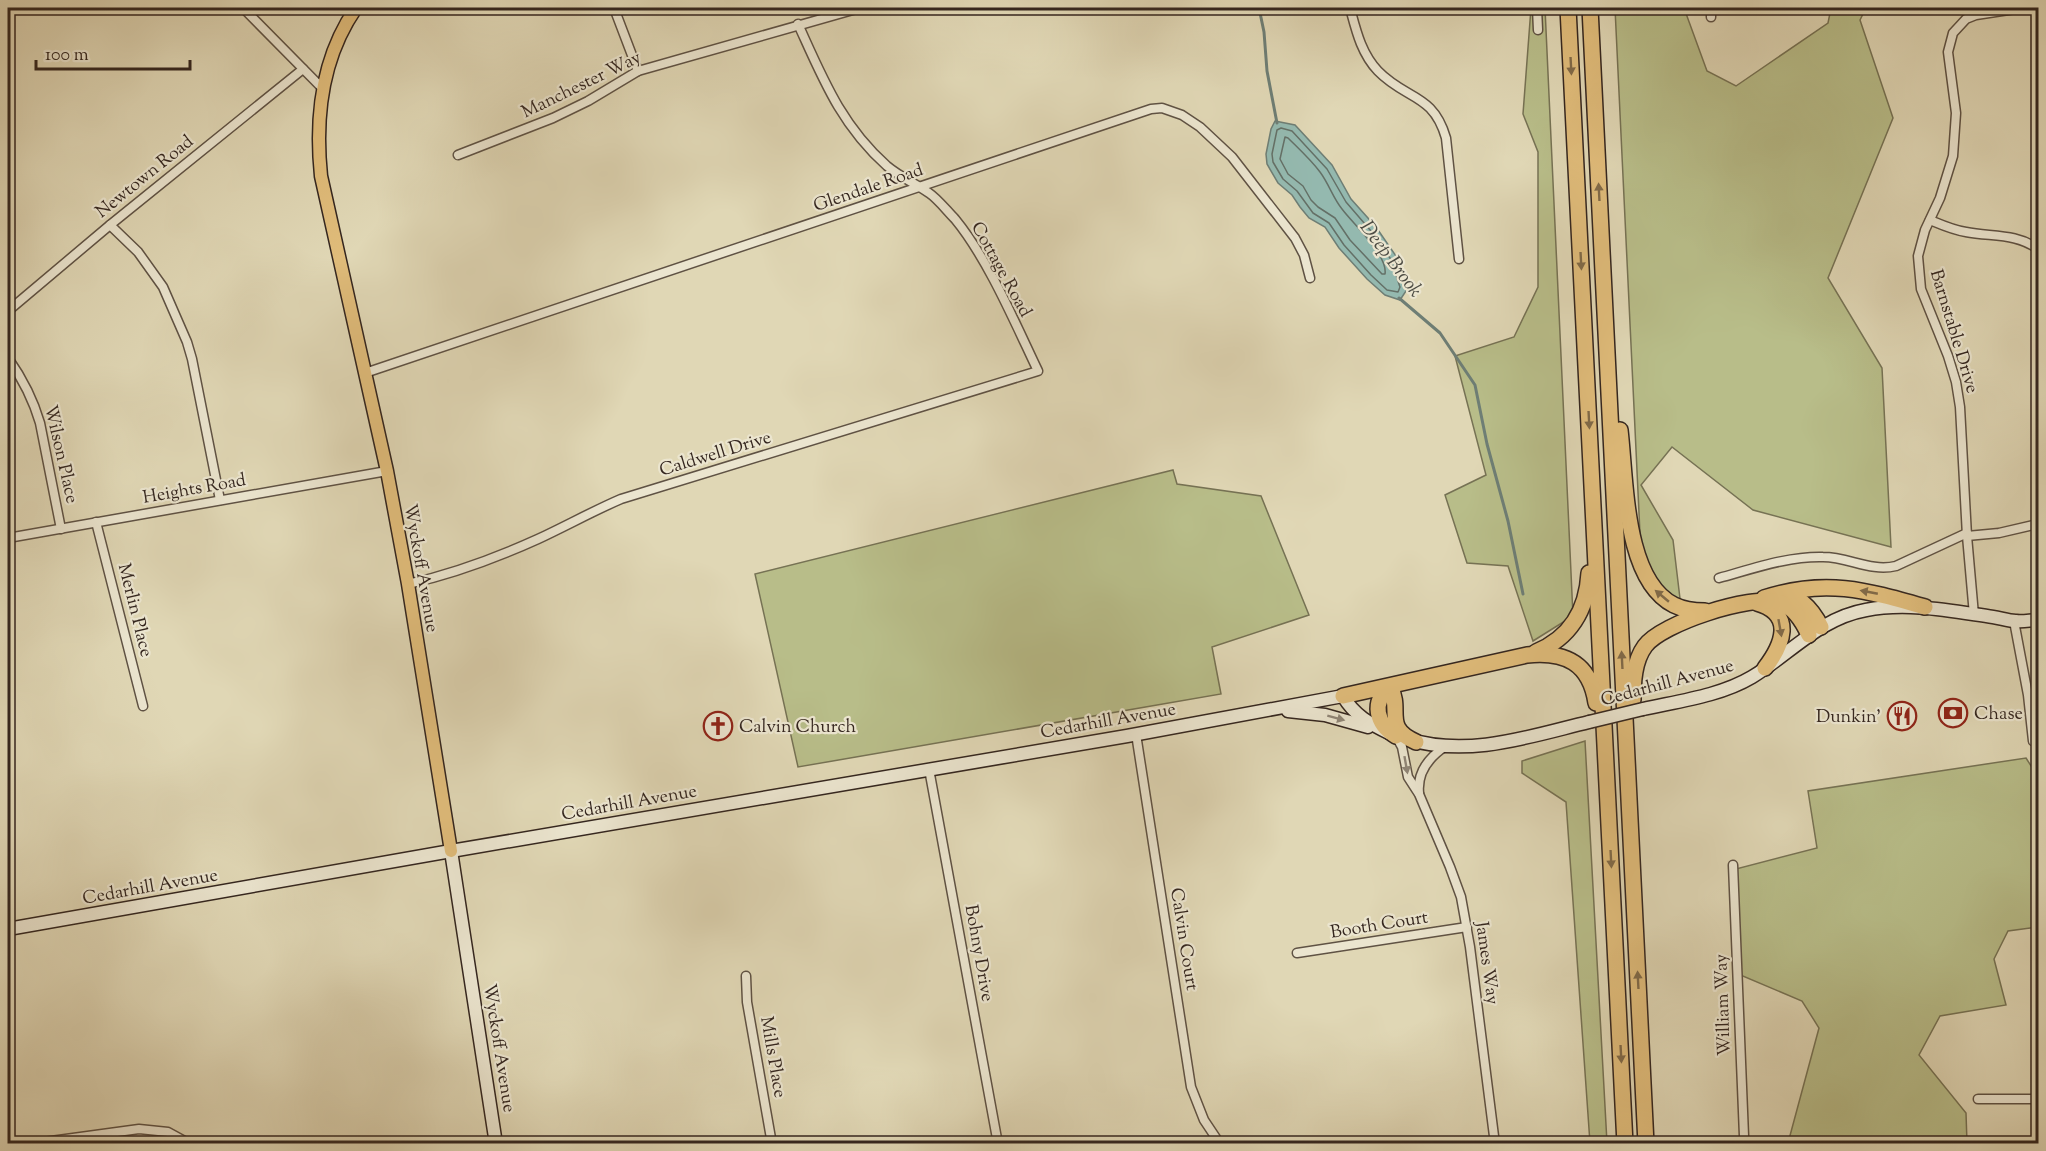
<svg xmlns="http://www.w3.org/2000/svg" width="2046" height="1151" font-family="'Sorts Mill Goudy',serif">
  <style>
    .green { fill: #b8bd89; stroke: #767254; stroke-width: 1.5 }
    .water { fill: #94b9af; stroke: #6e7e75; stroke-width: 1.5 }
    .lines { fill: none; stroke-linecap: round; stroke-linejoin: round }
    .shore { stroke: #647067; stroke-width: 1.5 }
    .stream { stroke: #6e7e75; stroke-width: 3 }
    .street-casing { stroke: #5f5244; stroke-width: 11 }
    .secondary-casing { stroke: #34261f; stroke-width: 15 }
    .primary-casing { stroke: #34261f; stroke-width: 15 }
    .highway-casing { stroke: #34261f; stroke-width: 18 }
    .street { stroke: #ebe5cf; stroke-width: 8 }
    .secondary { stroke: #ebe5cf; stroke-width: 12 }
    .primary { stroke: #e0bc7a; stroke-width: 12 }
    .highway { stroke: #e0bc7a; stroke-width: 15 }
    .secondary-bridge-casing { stroke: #34261f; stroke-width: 15; stroke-linecap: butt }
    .secondary-bridge { stroke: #ebe5cf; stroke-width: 12 }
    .oneway { fill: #816a48 }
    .oneway2 { fill: #908677 }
    .labels { text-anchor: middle; stroke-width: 4.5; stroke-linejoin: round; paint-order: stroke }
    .street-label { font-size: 18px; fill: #34261f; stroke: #ebe5cf }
    .poi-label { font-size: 18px; fill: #34261f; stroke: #ebe5cf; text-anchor: start }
    .water-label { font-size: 20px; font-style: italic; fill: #4c4b43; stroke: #ebe5cf }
  </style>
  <rect width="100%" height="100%" fill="#e0d7b5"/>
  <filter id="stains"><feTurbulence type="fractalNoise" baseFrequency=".00333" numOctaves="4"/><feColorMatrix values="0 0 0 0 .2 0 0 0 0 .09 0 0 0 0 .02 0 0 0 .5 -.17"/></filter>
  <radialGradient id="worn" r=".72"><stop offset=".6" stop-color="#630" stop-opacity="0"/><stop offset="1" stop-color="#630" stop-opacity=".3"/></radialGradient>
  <g class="green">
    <path d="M1531,8H1545L1573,616L1533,641L1508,566L1467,563L1445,495L1486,475L1455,356L1514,337L1538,287V152L1523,114Z"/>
    <path d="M1615,8H1684L1707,71L1736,86L1828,23L1831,8H1866L1860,20L1893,118L1828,278L1882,368L1891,547L1753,510L1672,447L1641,485L1673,540L1681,607L1642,576Z"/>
    <path d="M1173,470L1177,484L1261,496L1309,615L1212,647L1221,694L798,767L755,574Z"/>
    <path d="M1585,741L1607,1143H1590L1566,802L1522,773V761Z"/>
    <path d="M2026,758L2038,777V927L2008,931L1994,959L2006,1005L1940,1016L1919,1055L1966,1113L1967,1143H1895L1865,1137L1841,1143H1788L1819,1028L1802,1001L1738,974L1732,870L1817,848L1808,791Z"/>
  </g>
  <path class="water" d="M1275,121L1295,125L1332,165L1351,199L1376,227L1396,256L1408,288L1400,300L1385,295L1367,279L1339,248L1325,227L1309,218L1300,207L1292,195L1278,183L1267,164L1266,154L1271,129Z"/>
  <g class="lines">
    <g class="shore">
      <path d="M1281,128L1292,131L1327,169L1346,202L1371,231L1390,258L1400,287L1398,292L1387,290L1371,275L1344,245L1329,223L1313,213L1297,191L1283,179L1273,162L1272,154L1277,130Z"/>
      <path d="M1285,137L1288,138C1299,149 1311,160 1320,172C1329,184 1333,198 1342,209C1353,224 1388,255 1385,274H1382L1350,240L1335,218L1318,207L1311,200L1303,186L1288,174L1280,159Z"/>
    </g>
    <g class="stream">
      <path d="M1259,8L1264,32L1267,71L1277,123"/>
      <path d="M1399,298L1440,333L1475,385L1487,444L1508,521L1523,594"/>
    </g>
    <g class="street-casing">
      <g id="street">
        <path d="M243,8L323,89"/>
        <path d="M614,8L638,71"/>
        <path d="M1350,8C1356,30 1361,53 1378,71C1406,100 1433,93 1446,138L1459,259"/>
        <path d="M1537,8L1538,30"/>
        <path d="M1711,17V8"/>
        <path d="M458,155L553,118L588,101L638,71L860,8"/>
        <path d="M1930,220C1942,225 1953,230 1966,232C1992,237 2016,233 2038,249"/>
        <path d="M110,225L138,252L163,287L187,342L192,359L220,500"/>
        <path d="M8,311L110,225L303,69"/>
        <path d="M8,358C22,378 33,399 40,423L61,529"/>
        <path d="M365,373L1151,109L1162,108L1182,115L1200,127L1232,157L1295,238L1304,255L1310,278"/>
        <path d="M96,522L143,706"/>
        <path d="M1967,536L1999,533L2038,524"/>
        <path d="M8,538L387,471"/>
        <path d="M1719,578C1752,569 1788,556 1823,557C1849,557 1870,572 1896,566L1967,533"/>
        <path d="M408,584C453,574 496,558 538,539C566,526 593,511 621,499L1038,371C1015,323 988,259 955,219C947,211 938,199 929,193C915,183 900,177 887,166C841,125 823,79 798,24"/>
        <path d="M1974,615L1967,536L1960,407L1956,382L1948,356L1921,289L1918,256L1925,230L1940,198L1953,156L1956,113L1948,52L1953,33L1966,19L1976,15L2022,8"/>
        <path d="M2014,621L2028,695L2033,741"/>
        <path d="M1136,734L1191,1087L1204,1120L1220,1144"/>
        <path d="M1396,736L1402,747L1408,777L1419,794L1450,867L1461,897L1470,947L1495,1144"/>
        <path d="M929,769L998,1144"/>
        <path d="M1419,793C1417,772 1429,757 1446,746"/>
        <path d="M1733,865L1744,1136L1745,1144"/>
        <path d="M1297,953L1467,927"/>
        <path d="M746,976L747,1002L772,1144"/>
        <path d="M1978,1099H2038"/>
        <path d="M29,1144L139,1129L168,1132L190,1144"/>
      </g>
    </g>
    <g class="secondary-casing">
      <g id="secondary">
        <path d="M1643,709C1679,701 1720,696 1752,677C1790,654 1820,618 1866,610C1908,602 1951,611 1993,617C2001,618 2008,621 2016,621C2023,622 2031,620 2038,620"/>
        <path d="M1288,711L1325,715L1368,727"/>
        <path d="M1408,739C1468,758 1531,736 1589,722"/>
        <path d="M451,851L496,1144"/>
        <path d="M8,929L451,851L1127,736L1343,696C1354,715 1370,724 1389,733"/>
      </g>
    </g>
    <g class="primary-casing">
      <path id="primary" d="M356,8C322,57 315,118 321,176L387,471L408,584L451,851"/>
    </g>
    <g class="highway-casing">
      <g id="highway">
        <path d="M1568,8L1625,1144"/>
        <path d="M1590,8L1646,1144"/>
        <path d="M1620,430C1626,480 1624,580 1674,605C1684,610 1694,611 1705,611"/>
        <path d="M1782,594C1801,596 1813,611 1821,627"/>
        <path d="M1764,598C1825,578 1866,590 1925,607"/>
        <path d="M1757,603C1796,614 1782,646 1765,668"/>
        <path d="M1536,652C1570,638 1587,610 1589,573"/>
        <path d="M1390,687C1403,710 1382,727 1416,742"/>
        <path d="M1390,687C1371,702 1376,724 1396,736"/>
        <path d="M1343,696L1527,655C1565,651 1590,663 1596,703"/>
        <path d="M1633,700C1633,682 1634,661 1645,646C1662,623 1750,595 1778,602C1794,606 1803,622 1809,635"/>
      </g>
    </g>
    <use href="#street" class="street"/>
    <use href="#secondary" class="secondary"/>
    <use href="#primary" class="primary"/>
    <use href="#highway" class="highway"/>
    <g class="secondary-bridge-casing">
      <path id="secondary-bridge" d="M1589,722L1643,709"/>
    </g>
    <use href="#secondary-bridge" class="secondary-bridge"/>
  </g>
  <defs><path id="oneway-solid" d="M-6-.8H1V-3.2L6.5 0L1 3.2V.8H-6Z" transform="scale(1.5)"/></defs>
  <g class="oneway">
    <use href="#oneway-solid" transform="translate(1571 66) rotate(87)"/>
    <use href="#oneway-solid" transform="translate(1599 192) rotate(-93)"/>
    <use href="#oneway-solid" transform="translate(1581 261) rotate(87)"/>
    <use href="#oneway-solid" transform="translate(1589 420) rotate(87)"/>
    <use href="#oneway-solid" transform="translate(1869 592) rotate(-169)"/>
    <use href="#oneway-solid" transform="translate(1662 596) rotate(-140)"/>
    <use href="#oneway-solid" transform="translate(1780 628) rotate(80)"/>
    <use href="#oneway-solid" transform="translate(1622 660) rotate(-93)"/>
    <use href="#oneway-solid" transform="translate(1611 859) rotate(87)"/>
    <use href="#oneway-solid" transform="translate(1638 980) rotate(-93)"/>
    <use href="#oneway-solid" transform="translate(1621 1054) rotate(87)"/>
  </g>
  <g class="oneway2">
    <use href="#oneway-solid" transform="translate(1336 718) rotate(15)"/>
    <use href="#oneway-solid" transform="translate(1406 765) rotate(80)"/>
  </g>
  <defs>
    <g id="bank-ring" transform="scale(1.5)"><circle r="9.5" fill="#ebe5cf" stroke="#8f2418" stroke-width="1.5"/><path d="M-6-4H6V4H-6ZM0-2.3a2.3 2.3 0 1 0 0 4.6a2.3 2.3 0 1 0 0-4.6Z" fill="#8f2418"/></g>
    <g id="restaurant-ring" transform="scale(1.5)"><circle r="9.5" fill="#ebe5cf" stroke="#8f2418" stroke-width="1.5"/><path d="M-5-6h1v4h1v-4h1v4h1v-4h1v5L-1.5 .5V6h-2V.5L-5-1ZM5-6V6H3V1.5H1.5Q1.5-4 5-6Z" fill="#8f2418"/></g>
    <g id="church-ring" transform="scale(1.5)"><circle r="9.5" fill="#ebe5cf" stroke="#8f2418" stroke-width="1.5"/><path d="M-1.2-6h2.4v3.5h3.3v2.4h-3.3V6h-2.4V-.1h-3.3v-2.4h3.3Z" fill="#8f2418"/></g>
  </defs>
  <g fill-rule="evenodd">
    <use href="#bank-ring" x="1953" y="713"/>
    <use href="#restaurant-ring" x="1902" y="716"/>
    <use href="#church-ring" x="718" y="726"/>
  </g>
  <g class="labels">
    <g class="street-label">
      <text transform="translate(581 84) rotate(-26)" y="6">Manchester Way</text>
      <text transform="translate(144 176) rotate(-39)" y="6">Newtown Road</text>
      <text transform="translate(868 187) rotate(-19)" y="6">Glendale Road</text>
      <text transform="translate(1002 269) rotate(61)" y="6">Cottage Road</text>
      <text transform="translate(1955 331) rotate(73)" y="6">Barnstable Drive</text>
      <text transform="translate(715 453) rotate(-17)" y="6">Caldwell Drive</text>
      <text transform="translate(62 454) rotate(77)" y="6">Wilson Place</text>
      <text transform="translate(194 488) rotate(-10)" y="6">Heights Road</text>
      <text transform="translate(422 568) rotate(80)" y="6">Wyckoff Avenue</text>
      <text transform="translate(136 610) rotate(76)" y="6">Merlin Place</text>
      <text transform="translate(1667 682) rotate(-15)" y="6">Cedarhill Avenue</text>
      <text transform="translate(1108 720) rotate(-10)" y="6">Cedarhill Avenue</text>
      <text transform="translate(629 802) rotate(-10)" y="6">Cedarhill Avenue</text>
      <text transform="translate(150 886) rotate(-10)" y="6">Cedarhill Avenue</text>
      <text transform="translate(1379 924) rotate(-9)" y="6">Booth Court</text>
      <text transform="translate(1185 939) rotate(81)" y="6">Calvin Court</text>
      <text transform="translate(980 953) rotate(80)" y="6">Bohny Drive</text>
      <text transform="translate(1488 963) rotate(82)" y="6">James Way</text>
      <text transform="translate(1722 1005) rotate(-92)" y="6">William Way</text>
      <text transform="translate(500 1048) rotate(81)" y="6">Wyckoff Avenue</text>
      <text transform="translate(774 1057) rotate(80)" y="6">Mills Place</text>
    </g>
    <g class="poi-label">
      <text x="1974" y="719">Chase</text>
      <text x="1881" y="722" text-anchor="end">Dunkin'</text>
      <text x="739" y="732">Calvin Church</text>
    </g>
    <g class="water-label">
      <text transform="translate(1392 258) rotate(53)" y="7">Deep Brook</text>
    </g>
  </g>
  <rect width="2046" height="1151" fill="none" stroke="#e0d7b5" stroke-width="30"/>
  <rect x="9" y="9" width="2028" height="1133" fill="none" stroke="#34261f" stroke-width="3"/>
  <rect x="15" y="15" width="2016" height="1121" fill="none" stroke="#34261f" stroke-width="1.5"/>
  <path d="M36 60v9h154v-9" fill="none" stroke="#34261f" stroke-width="3"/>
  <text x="45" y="60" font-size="18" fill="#34261f" stroke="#ebe5cf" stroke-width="4.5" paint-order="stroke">100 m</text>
  <rect width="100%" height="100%" filter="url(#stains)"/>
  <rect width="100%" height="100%" fill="url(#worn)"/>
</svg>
